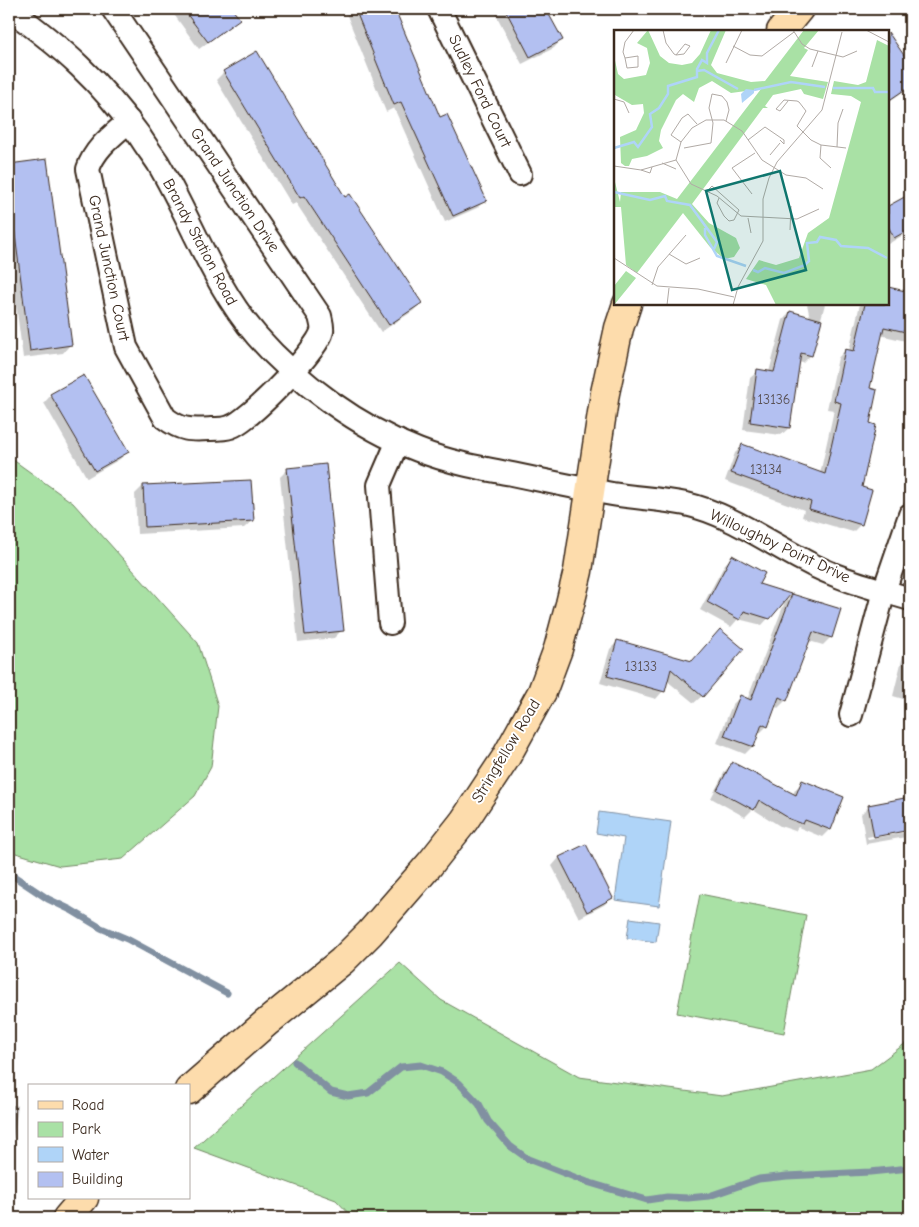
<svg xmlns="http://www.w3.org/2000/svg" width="919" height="1227" viewBox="0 0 919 1227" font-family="'Comic Neue',sans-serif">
<rect width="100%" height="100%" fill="#fff"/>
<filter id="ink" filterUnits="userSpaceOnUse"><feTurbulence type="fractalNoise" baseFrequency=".02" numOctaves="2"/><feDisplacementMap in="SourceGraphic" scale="10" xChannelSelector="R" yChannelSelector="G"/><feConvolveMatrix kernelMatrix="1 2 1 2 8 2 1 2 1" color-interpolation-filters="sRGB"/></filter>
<g filter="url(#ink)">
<g fill="#a9e1a5" stroke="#728662">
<path d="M9,457l64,46 125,140 20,63 -7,61 -16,29 -72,63 -63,7 -51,-15z"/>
<path d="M700,894l106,21 -22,118 -107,-20z"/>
<path d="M400,963l41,37 138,77 143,19 149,-27 39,-29v178h-557l-17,-18 -142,-52z"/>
</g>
<g fill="#afd4f8" stroke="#8190a1">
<path d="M599,812l72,10 -12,84 -44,-6 9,-62 -28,-5z"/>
<path d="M630,918l29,4 -3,20 -29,-4z"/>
</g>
<g fill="#0003" fill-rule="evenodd">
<path d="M170,9h61l7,10 -8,7 -31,23z"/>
<path d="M350,9h44l45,110 46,81 -8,8 -32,14 -51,-114 -8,4 -40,-99z"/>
<path d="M493,9h52l16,31 -7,8 -32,16z"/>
<path d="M892,41l18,25v21l-22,15v-58z"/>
<path d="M224,72l121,127 76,104 -8,8 -32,21 -85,-129 -4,2 -76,-125z"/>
<path d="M46,160l24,185 -7,8 -40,5 -14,-107v-86z"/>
<path d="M910,195v36l-22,13v-36z"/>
<path d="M888,288l22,6v48l-30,-7 -12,54v35l-8,64 1,36 -8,8 -51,-15 2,-7 -79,-29 10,-28 7,-7 78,28 14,-64 -7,-1 11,-51 7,-8 4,1 11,-47h28z"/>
<path d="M807,304h18l-14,51 -8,8 -5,-1 -9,66 -8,7 -38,-5 7,-52 8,-7 11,1 14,-52 7,-8 20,6z"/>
<path d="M51,395l76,56 -7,8 -33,19 -43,-75z"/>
<path d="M288,469l54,161 -8,8 -36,4 -18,-165z"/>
<path d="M143,486l109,35 -8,7 -107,6 -2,-40z"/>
<path d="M732,557l25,28 30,15 5,-5 39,42 -8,8 -14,-4 -23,59 -8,8 -3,-2 -8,20 -8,8 -1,-1 -5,13 -8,8 -28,-11 15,-38 8,-8 7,3 39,-101 -24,26 -24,-6 -7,8 -31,-17 25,-46z"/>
<path d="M910,641v60l-17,-5 12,-49z"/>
<path d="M617,642l75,20 10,34 -8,7 -28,-23 -3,11 -7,8 -56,-16 10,-34z"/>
<path d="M733,763l60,31 2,-4 7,-8 28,47 -8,8 -24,-10 -3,4 -15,-5 -27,-17 -8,8 -34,-19 14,-27z"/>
<path d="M908,799l2,12v21l-4,5 -40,7 -5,-30 8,-8zM907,830v2l-39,7 -1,-2z"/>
<path d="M585,845l27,52 -8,8 -25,13 -27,-52 7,-8z"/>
<path d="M9,1104l9,2 -7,48 -2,2z"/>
</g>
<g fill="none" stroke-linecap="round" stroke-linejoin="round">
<g stroke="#8190a1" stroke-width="7">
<path d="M9,873l39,26 23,11 30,18 26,11 100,54"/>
<path d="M295,1062l36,30 17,4 20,-3 33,-26 20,-2 21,7 17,11 20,21 9,17 22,25 18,13 59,23 60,18 20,-3 21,1 21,-2 50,-17 28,-3 83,-4 40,-4"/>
</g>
</g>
<g fill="#b3c0f1" stroke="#3b2a1e">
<path d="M183,9h49l8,10 -32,23z"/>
<path d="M355,9h40l45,108 7,-3 40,87 -34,15 -52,-114 -7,3z"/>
<path d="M505,9h41l17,31 -33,17z"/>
<path d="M888,32l22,32v22l-22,15z"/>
<path d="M257,51l88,146 5,-3 72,109 -33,22 -85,-129 -4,2 -77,-127z"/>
<path d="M47,159l25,186 -42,6 -21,-163v-24z"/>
<path d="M910,194v35l-16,9 -6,-12v-20z"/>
<path d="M888,287l22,5v41l-26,-6 -14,61 7,2 -7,33 6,2 -14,62 10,3 -10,35 -53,-16 2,-7 -80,-29 11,-29 83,30 16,-71 -7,-2 11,-52 9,2 11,-47h23z"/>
<path d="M790,311l32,9 -10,36 -11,-3 -11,75 -40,-6 7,-53 17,3z"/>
<path d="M84,375l45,77 -34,19 -45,-77z"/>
<path d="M326,464l18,167 -39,4 -18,-167z"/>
<path d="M251,480l3,41 -109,6 -2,-42z"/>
<path d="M732,555l33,18 -6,11 32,10 -21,25 -26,-8 -4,9 -33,-18z"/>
<path d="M792,594l49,15 -9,29 -19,-6 -26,69 -8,-4 -11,30 -6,-3 -8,23 -30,-11 16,-41 11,5z"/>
<path d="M720,629l24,20 -41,48 -32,-28 -6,23 -58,-16 10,-36 75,21z"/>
<path d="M732,762l64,33 6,-15 42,17 -13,33 -26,-10 -2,4 -16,-6v-1l-28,-17 -5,10 -37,-20z"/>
<path d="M910,797v33l-36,7 -6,-32z"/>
<path d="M586,844l27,54 -26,14 -28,-55z"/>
</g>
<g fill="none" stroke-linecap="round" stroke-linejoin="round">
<g stroke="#3b2a1e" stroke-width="26">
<g id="minor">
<path d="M9,9c54,39 91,72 130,126 6,10 13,19 19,28 34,58 55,122 99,173 41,47 103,92 161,114 30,12 62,18 94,24 33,7 67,14 100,20 25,4 50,5 74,10 43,10 79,36 117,56 34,19 71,28 107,39"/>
<path d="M113,9l207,307c1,5 3,11 2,15 -4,19 -73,90 -92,96 -5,2 -13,2 -19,2 -20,1 -29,2 -46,-11l-39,-71 -38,-178c7,-21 24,-33 41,-48"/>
<path d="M439,9l81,165"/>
<path d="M390,623l-11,-138 19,-44"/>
<path d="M851,715l33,-124 26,-76"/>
</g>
</g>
<g stroke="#3b2a1e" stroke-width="31">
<g id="major">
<path d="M781,31l18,-22"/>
<path d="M189,1090l77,-67 76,-62 28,-28 60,-69 34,-43 41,-62 37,-67 16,-43 12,-45 8,-33 27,-178 14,-65 8,-24"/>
<path d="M67,1218l17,-20"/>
</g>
</g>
<use href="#minor" stroke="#fff" stroke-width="22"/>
<use href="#major" stroke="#fddcac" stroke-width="28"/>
</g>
</g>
<g text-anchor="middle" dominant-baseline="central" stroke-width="4" stroke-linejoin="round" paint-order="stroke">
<g font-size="14" fill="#595053">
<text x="774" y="399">13136</text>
<text x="766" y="469">13134</text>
<text x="641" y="666">13133</text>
</g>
<g font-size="16" fill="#3b2a1e" stroke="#fff">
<text transform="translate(480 91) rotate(64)">Sudley Ford Court</text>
<text transform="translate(235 190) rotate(56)">Grand Junction Drive</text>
<text transform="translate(200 242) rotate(62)">Brandy Station Road</text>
<text transform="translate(109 268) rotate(78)">Grand Junction Court</text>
<text transform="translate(780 546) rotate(25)">Willoughby Point Drive</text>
<text transform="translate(506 751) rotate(-59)">Stringfellow Road</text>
</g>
</g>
<g transform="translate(614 30)">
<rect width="275" height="275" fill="#fff"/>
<path d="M34,0l12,26 9,7 13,2 10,-2 8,-9 11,-24h15l-15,35 6,8 34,9 14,-1 39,-51h15l-15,18 4,2 -18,26 38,6 -5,17 -19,-5 -3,-5 -28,6 -8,11 3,2h-5l-71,96 17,19 27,15 4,10 -6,9 -10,2 -14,-12 -27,-34 -46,60 -11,-8 -5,-58h-7v-29l6,24 1,-10h39l17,7 84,-110 -30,4 -19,-12 -13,7 -5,14 -11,-8 -7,6 -15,30 -2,11 4,7 -16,8 -15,3 -3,7h-4l-4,-3 -1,-26 16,-7 8,-17 -1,-9 -11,1 -17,-10 -1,-39 4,18 6,5 22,-4 4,-12 -3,-15 -10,-5zM263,10l12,6v259h-113l-10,-20 -20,-6 13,-19 17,5 23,-7 9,-25 21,-15 32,-116 -10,-6 -20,-2 3,-13 24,4 8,-3zM12,241l10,7 -22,27v-19z" fill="#a9e1a5"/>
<path d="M132,59l8,1v3l-12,10 -1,-9z" fill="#afd4f8"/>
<path fill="none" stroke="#afd4f8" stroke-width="2.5" d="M83,41l7,-1 34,19M219,58h40l2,4h14M140,60l37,-8 34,5M0,118l20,-6 4,5 14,-20 -2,-13 9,-6 9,-14v-8l29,-9v-8l5,-9 5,3v-10l12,-23M0,162l36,8 15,-4 2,5 23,4 27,37 -3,7M91,198v7l12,21 29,10M139,240l5,2 7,-4 19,5 21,-8 4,-4 -2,-18 10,-1 3,-5 16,3 5,6 27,2 19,10"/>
<path fill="none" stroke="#b1aaa5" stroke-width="1" d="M49,0l3,13 8,11 2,1 8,-1 6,-8 -5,-2 -9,11M179,0l9,14 8,5 33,8 14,-6M252,0l23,12M119,16l17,9 12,1 32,-24M11,28l13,-2v11l-11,1 -2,-10 -2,-6 2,-10 9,-12M112,33l16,-33M198,37l6,-16M0,69l10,3 5,11M174,71l-8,10 -4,-2 8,-9 13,1 2,1 7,9 -9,15 14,14 10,5 25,3M134,110l17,-13 19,13v4l-4,-4M67,112l-10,-7 11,-17 6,-4 9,10M207,115l-1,13 11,10M223,117l1,-24 5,-14M70,118l27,-5 2,-20 -4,-15 3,-14 10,2 5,6 2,8 -3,11M156,125l10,-12M48,133l14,6M0,136l27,4 35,-10M27,140l9,3 2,-6M93,161l5,-5 27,24 -5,10 -5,1 -5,-5 -7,-13 2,-5M138,164l-20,-26 23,-15M205,179l-22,10 -56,-3 -24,-20 -26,-12 -15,-24 5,-18 11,-14 14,-8h18l18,11 20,29 24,15 20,3 17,11M134,188l3,15M176,200l1,-24M55,224l17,10 14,-6M0,228l43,28 41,3 36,8M38,255l6,-18 28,-32M53,275l2,-17M119,275l5,-18 25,-46v-42l6,-21 8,-16 45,-52 20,-78"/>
<path fill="#0f766e" fill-opacity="0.15" stroke="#0f766e" stroke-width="2.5" d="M166,141l26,99 -74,20 -26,-99z"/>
<rect width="275" height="275" fill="none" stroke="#3b2a1e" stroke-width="2.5"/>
</g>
<rect width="919" height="1227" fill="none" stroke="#fff" stroke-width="30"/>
<rect x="15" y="15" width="889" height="1197" fill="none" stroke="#3b2a1e" stroke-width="2" filter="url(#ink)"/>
<rect x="28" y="1084" width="162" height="115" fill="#ffffff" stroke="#b1aaa5"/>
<rect x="38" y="1101" width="25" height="8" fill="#fddcac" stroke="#b1aaa5"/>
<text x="72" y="1110" font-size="15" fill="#3b2a1e">Road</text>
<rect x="38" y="1122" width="25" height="15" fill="#a9e1a5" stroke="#b1aaa5"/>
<text x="72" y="1134" font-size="15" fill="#3b2a1e">Park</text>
<rect x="38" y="1147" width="25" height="15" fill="#afd4f8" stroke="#b1aaa5"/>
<text x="72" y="1160" font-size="15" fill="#3b2a1e">Water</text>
<rect x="38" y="1172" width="25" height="15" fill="#b3c0f1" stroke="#b1aaa5"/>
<text x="72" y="1184" font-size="15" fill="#3b2a1e">Building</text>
</svg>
